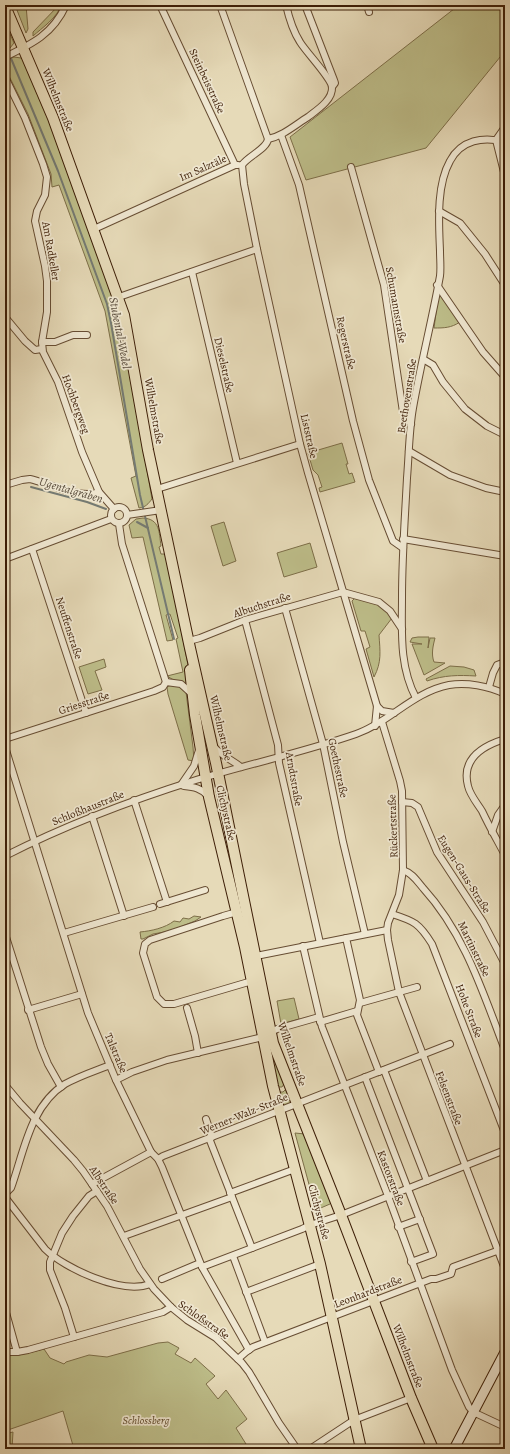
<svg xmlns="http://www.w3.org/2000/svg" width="510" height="1454" viewBox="0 0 510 1454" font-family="Alegreya,serif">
<rect width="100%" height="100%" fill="#e6dab8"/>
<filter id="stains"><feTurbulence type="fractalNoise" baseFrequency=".005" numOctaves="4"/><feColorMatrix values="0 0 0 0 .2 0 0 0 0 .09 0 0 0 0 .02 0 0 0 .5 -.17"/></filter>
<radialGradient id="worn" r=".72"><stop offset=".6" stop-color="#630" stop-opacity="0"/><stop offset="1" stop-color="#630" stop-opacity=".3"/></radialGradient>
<g fill="#bdbd89" stroke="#7d6e48">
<path d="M15,5h11l2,24 -2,4z"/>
<path d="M59,5h2c-3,12 -19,23 -28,31v-4z"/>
<path d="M459,5h46v46l-79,97 -120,32 -16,-43z"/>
<path d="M5,27l5,7 4,9 -4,5 -5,3z"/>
<path d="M14,57l7,1 5,4 23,57 64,177 12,47 27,156c-4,5 -6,8 -13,9l-8,-30 5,-2 -31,-165 -46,-126 -7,2 -1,-13 -23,-60 -23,-46v-5l4,-4z"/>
<path d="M439,290l21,32c-9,6 -16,6 -26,6z"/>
<path d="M342,443l6,21h-2l3,10 3,-1 3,9 -35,10 -1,-4 3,-1 -4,-12 -5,-5 -5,-17z"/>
<path d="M143,518c17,1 16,14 18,28l-2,1 2,7h4l3,10 20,101 1,12 -2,9 -15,-7 -5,-3 16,-4 -7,-33 2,-1 -8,-24 -4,1 7,25 -6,1 -24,-104 -11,1 -3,-13 7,-6z"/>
<path d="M224,522l12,39 -13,5 -12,-40z"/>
<path d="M310,543l7,24 -33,10 -7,-24z"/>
<path d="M355,598c15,4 29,5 37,20l-13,17c1,16 3,27 -5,42l-8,-28 4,-2 -5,-16h-4l-9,-30z"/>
<path d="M418,637h11l-1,11 2,-10h5c-2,8 -4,16 -1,24l11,1 -21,12 -12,-31h10l-12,-2 2,-4z"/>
<path d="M104,659l2,8 -11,4 7,19 -14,4 -9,-27z"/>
<path d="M450,666l14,1 10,3 2,6c-17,-1 -32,-1 -49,5l-1,-2z"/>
<path d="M171,685l7,1 8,6 7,55 1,14 -6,-1 -20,-66 -1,-7z"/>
<path d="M194,916l7,1 -6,4 -25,10 -17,3 -10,5h-2l-1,-7c11,-1 25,-4 34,-11l6,1 3,-4 6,1z"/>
<path d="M294,998l5,21 -18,5 -4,-23z"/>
<path d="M268,1040l16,44 -2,3h-4z"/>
<path d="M285,1090h1l6,12 -10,4 -3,-14h4z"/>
<path d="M295,1133l10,1 27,68 -2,2 -14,6z"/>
<path d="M168,1342l11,6 -4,6 16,9 4,-5 20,18 -9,8 12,15 8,-9 21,29 -11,9 10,16 -5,3 1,2h-168l-11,-38 -58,20v-75l14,-1 25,-6 6,9 14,6 2,-2 23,-7 18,2 51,-14z"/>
<path d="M13,1432l-1,17h-7v-15z"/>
</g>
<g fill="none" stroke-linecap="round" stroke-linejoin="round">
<g stroke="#757a72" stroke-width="2">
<path d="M5,44l53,127 49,133 4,19 29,172 34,144"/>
<path d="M31,487l56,15 19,7"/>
<path d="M137,522l11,6"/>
</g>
<g stroke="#674d33" stroke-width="8">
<g id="street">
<path d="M160,5l75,160"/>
<path d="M220,5l48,134"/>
<path d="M305,5l29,75 1,3 -3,4"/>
<path d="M367,5l2,7"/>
<path d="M5,57c27,-13 48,-23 61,-52"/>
<path d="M5,77l20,41 18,46 4,13 -2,18 -8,16 -2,10 10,45 2,15v31l-5,30 1,10 15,30 24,70 17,40 15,17"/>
<path d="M505,127l-9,13 9,36"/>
<path d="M281,135l18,50 54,236 16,59 24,61 10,7"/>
<path d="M268,139c15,-3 27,-14 40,-22 9,-7 25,-17 24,-30 -1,-9 -26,-35 -32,-45 -7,-11 -11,-24 -14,-37"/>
<path d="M242,165l2,19 13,65 43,195 8,29 69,233 -2,20"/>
<path d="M242,165c6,-9 25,-16 26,-26"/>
<path d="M351,167l33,118 19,127 8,12"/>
<path d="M439,211l21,12 25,31 20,31"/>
<path d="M94,229l141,-64h3"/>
<path d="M192,272l45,191"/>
<path d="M437,285l46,67 22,25"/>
<path d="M119,297l138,-48"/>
<path d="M5,317l20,24 10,9 7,-1"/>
<path d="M42,342h13l18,-7h14"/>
<path d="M423,359l10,6 10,17 22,27 22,17 18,9"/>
<path d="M409,451l41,24 36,13 19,4"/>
<path d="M5,485l17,-5 8,-1c18,4 53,21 69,13"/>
<path d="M157,489l143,-45"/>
<circle cx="119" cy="515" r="8"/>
<path d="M127,515l34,-5"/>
<path d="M119,524l3,20 44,138"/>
<path d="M403,539l102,17"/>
<path d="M32,549l54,164"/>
<path d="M5,559l106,-40"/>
<path d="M285,608l38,136 20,98 22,92"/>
<path d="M245,620l33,125 1,18 41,180"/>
<path d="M189,641l11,-3 45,-18 98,-28 36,10 11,9 12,18"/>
<path d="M166,682l15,2 11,10"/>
<path d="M489,687l4,-14 4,-8 8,-3"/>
<path d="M416,698c-17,-32 -14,-67 -14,-101 0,-40 3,-80 5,-119 2,-24 2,-47 6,-70 8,-45 19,-88 27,-132 1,-8 0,-17 0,-25 -1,-27 -4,-65 10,-90 11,-21 33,-25 55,-19"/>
<path d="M377,706l5,5 12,2"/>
<path d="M382,722l18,59 2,10 1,79 -4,25 -11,28 -1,7 1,10 11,52 106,277"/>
<path d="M5,739l149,-48 9,-4 3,-5"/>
<path d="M505,739c-23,7 -44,20 -37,47 2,9 9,17 14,25 7,15 15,29 23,44"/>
<path d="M5,747l83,266 28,67 35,72 7,7 4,8 40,100 47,83"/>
<path d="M214,747c8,9 18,13 27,20"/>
<path d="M181,785l13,-19 5,-16"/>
<path d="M184,786c10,1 17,2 24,10"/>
<path d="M134,800l33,102"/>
<path d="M402,802l10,1 6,4 19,45 46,70 22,42"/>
<path d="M92,816l32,100"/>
<path d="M492,832l6,-17 7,-10"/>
<path d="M5,856c63,-32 124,-55 191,-76 53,-16 108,-28 160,-46 34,-12 57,-42 93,-49 18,-3 39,1 56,9"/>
<path d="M403,870c9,3 14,11 20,18 42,46 60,105 82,162"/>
<path d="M160,904l45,-14"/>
<path d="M237,912l-14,4 -73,24 -5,4 -2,9 14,44 7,7h10l78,-23"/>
<path d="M392,914c22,7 27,9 40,30l73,189"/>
<path d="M64,933l89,-26"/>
<path d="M5,934l36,113 7,17 13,23"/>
<path d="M346,938l14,62 -3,15 22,57"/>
<path d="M303,946l19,81 66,169 64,174 17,37 4,5 32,15"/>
<path d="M256,956l131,-26"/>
<path d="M360,1003l57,-16"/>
<path d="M187,1008l8,28 3,17"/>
<path d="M28,1010l54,-16"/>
<path d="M320,1022l37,-11"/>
<path d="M384,1070l43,111"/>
<path d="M365,1077l68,177 -22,8"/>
<path d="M116,1080l16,-8 35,-12 96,-23 14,-8 42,-12"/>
<path d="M5,1085l15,18 54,57 9,11 24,35 33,63 14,20 17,18 16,13 29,18 26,25 7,9 30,51 18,26"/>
<path d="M206,1119l6,18"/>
<path d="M209,1138l43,110"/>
<path d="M158,1159l5,-3 287,-112"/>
<path d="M92,1184l59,-32"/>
<path d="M230,1193l65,-24"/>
<path d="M5,1194l6,-6c13,-36 19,-82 54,-104 14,-8 30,-13 45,-19"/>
<path d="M5,1197l40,52c19,19 77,46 105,35"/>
<path d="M505,1219v1"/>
<path d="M398,1227l22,-8"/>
<path d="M124,1236l108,-39"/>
<path d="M233,1256l32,86"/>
<path d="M202,1267l100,-38 8,-4 31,-10 164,-65"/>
<path d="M162,1279l38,-16"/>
<path d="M246,1292l74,-28"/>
<path d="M5,1309l12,43"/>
<path d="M74,1337l-9,-29 -15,-38v-8l12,-29 11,-17 16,-20 8,-5"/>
<path d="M5,1352h12l11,-2 135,-38 8,-5"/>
<path d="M238,1359l8,-7 7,-5 178,-68h5l15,-5 2,-7 52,-19"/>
<path d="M310,1449l44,-29 57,-22"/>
</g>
</g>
<g stroke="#3d1e07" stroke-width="11">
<path id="secondary" d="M454,1449l51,-97"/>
</g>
<g stroke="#3d1e07" stroke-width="12">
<g id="primary">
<path d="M5,6l48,112 71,197 24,135 42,198 26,115 57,280 68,172 70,183 22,51"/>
<path d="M190,670l5,45 14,82 36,150 28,139 47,178 41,185"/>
</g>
</g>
<use href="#street" stroke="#efe7d1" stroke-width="6"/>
<use href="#secondary" stroke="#efe7d1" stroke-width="9"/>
<use href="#primary" stroke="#e6dab8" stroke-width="10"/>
</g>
<g text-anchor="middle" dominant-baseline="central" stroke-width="3.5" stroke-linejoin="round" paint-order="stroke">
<g font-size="11" fill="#3d1e07" stroke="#efe7d1">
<text transform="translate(207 81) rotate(65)">Steinbeisstraße</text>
<text transform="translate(58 100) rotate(68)">Wilhelmstraße</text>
<text transform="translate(203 168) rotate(-24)">Im Salztäle</text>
<text transform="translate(51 251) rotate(80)">Am Radkeller</text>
<text transform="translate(396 305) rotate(80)">Schumannstraße</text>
<text transform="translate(346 343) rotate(77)">Regerstraße</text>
<text transform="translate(224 365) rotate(77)">Dieselstraße</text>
<text transform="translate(407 396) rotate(-81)">Beethovenstraße</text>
<text transform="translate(76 404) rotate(70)">Hochbergweg</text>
<text transform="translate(154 411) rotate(80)">Wilhelmstraße</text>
<text transform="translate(309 436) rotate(77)">Liststraße</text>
<text transform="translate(262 605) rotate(-18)">Albuchstraße</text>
<text transform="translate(69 628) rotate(72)">Neuffenstraße</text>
<text transform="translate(84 703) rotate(-18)">Griesstraße</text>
<text transform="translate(221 728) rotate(77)">Wilhelmstraße</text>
<text transform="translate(338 768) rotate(78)">Goethestraße</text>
<text transform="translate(294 779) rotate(80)">Arndtstraße</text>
<text transform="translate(88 808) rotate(-22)">Schloßhaustraße</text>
<text transform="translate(226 813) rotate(77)">Clichystraße</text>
<text transform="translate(393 826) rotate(-92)">Rückertstraße</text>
<text transform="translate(464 874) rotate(58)">Eugen-Gaus-Straße</text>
<text transform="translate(474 949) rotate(64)">Martinstraße</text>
<text transform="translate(469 1011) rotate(69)">Hohe Straße</text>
<text transform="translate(116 1053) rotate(67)">Talstraße</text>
<text transform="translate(292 1054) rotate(71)">Wilhelmstraße</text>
<text transform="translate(449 1098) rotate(69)">Felsenstraße</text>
<text transform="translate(244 1114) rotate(-22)">Werner-Walz-Straße</text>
<text transform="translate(391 1178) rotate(69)">Kastorstraße</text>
<text transform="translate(104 1185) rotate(56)">Albstraße</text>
<text transform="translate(319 1212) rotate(75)">Clichystraße</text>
<text transform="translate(368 1292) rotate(-21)">Leonhardstraße</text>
<text transform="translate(204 1320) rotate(35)">Schloßstraße</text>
<text transform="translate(408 1356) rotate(69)">Wilhelmstraße</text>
</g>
<g font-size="11" font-style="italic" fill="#5d4628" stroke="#efe7d1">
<text x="146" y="1420">Schlossberg</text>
</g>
<g font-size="12" font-style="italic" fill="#594c3c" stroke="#efe7d1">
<text transform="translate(120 333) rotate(79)">Stubental-Wedel</text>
<text transform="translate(71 490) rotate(16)">Ugentalgraben</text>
</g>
</g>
<rect width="510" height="1454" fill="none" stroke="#e6dab8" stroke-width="20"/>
<rect x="6" y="6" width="498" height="1442" fill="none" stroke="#3d1e07" stroke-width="2"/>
<rect x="10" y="10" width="490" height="1434" fill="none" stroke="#3d1e07"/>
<rect width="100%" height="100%" filter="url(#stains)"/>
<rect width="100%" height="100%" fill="url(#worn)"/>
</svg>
